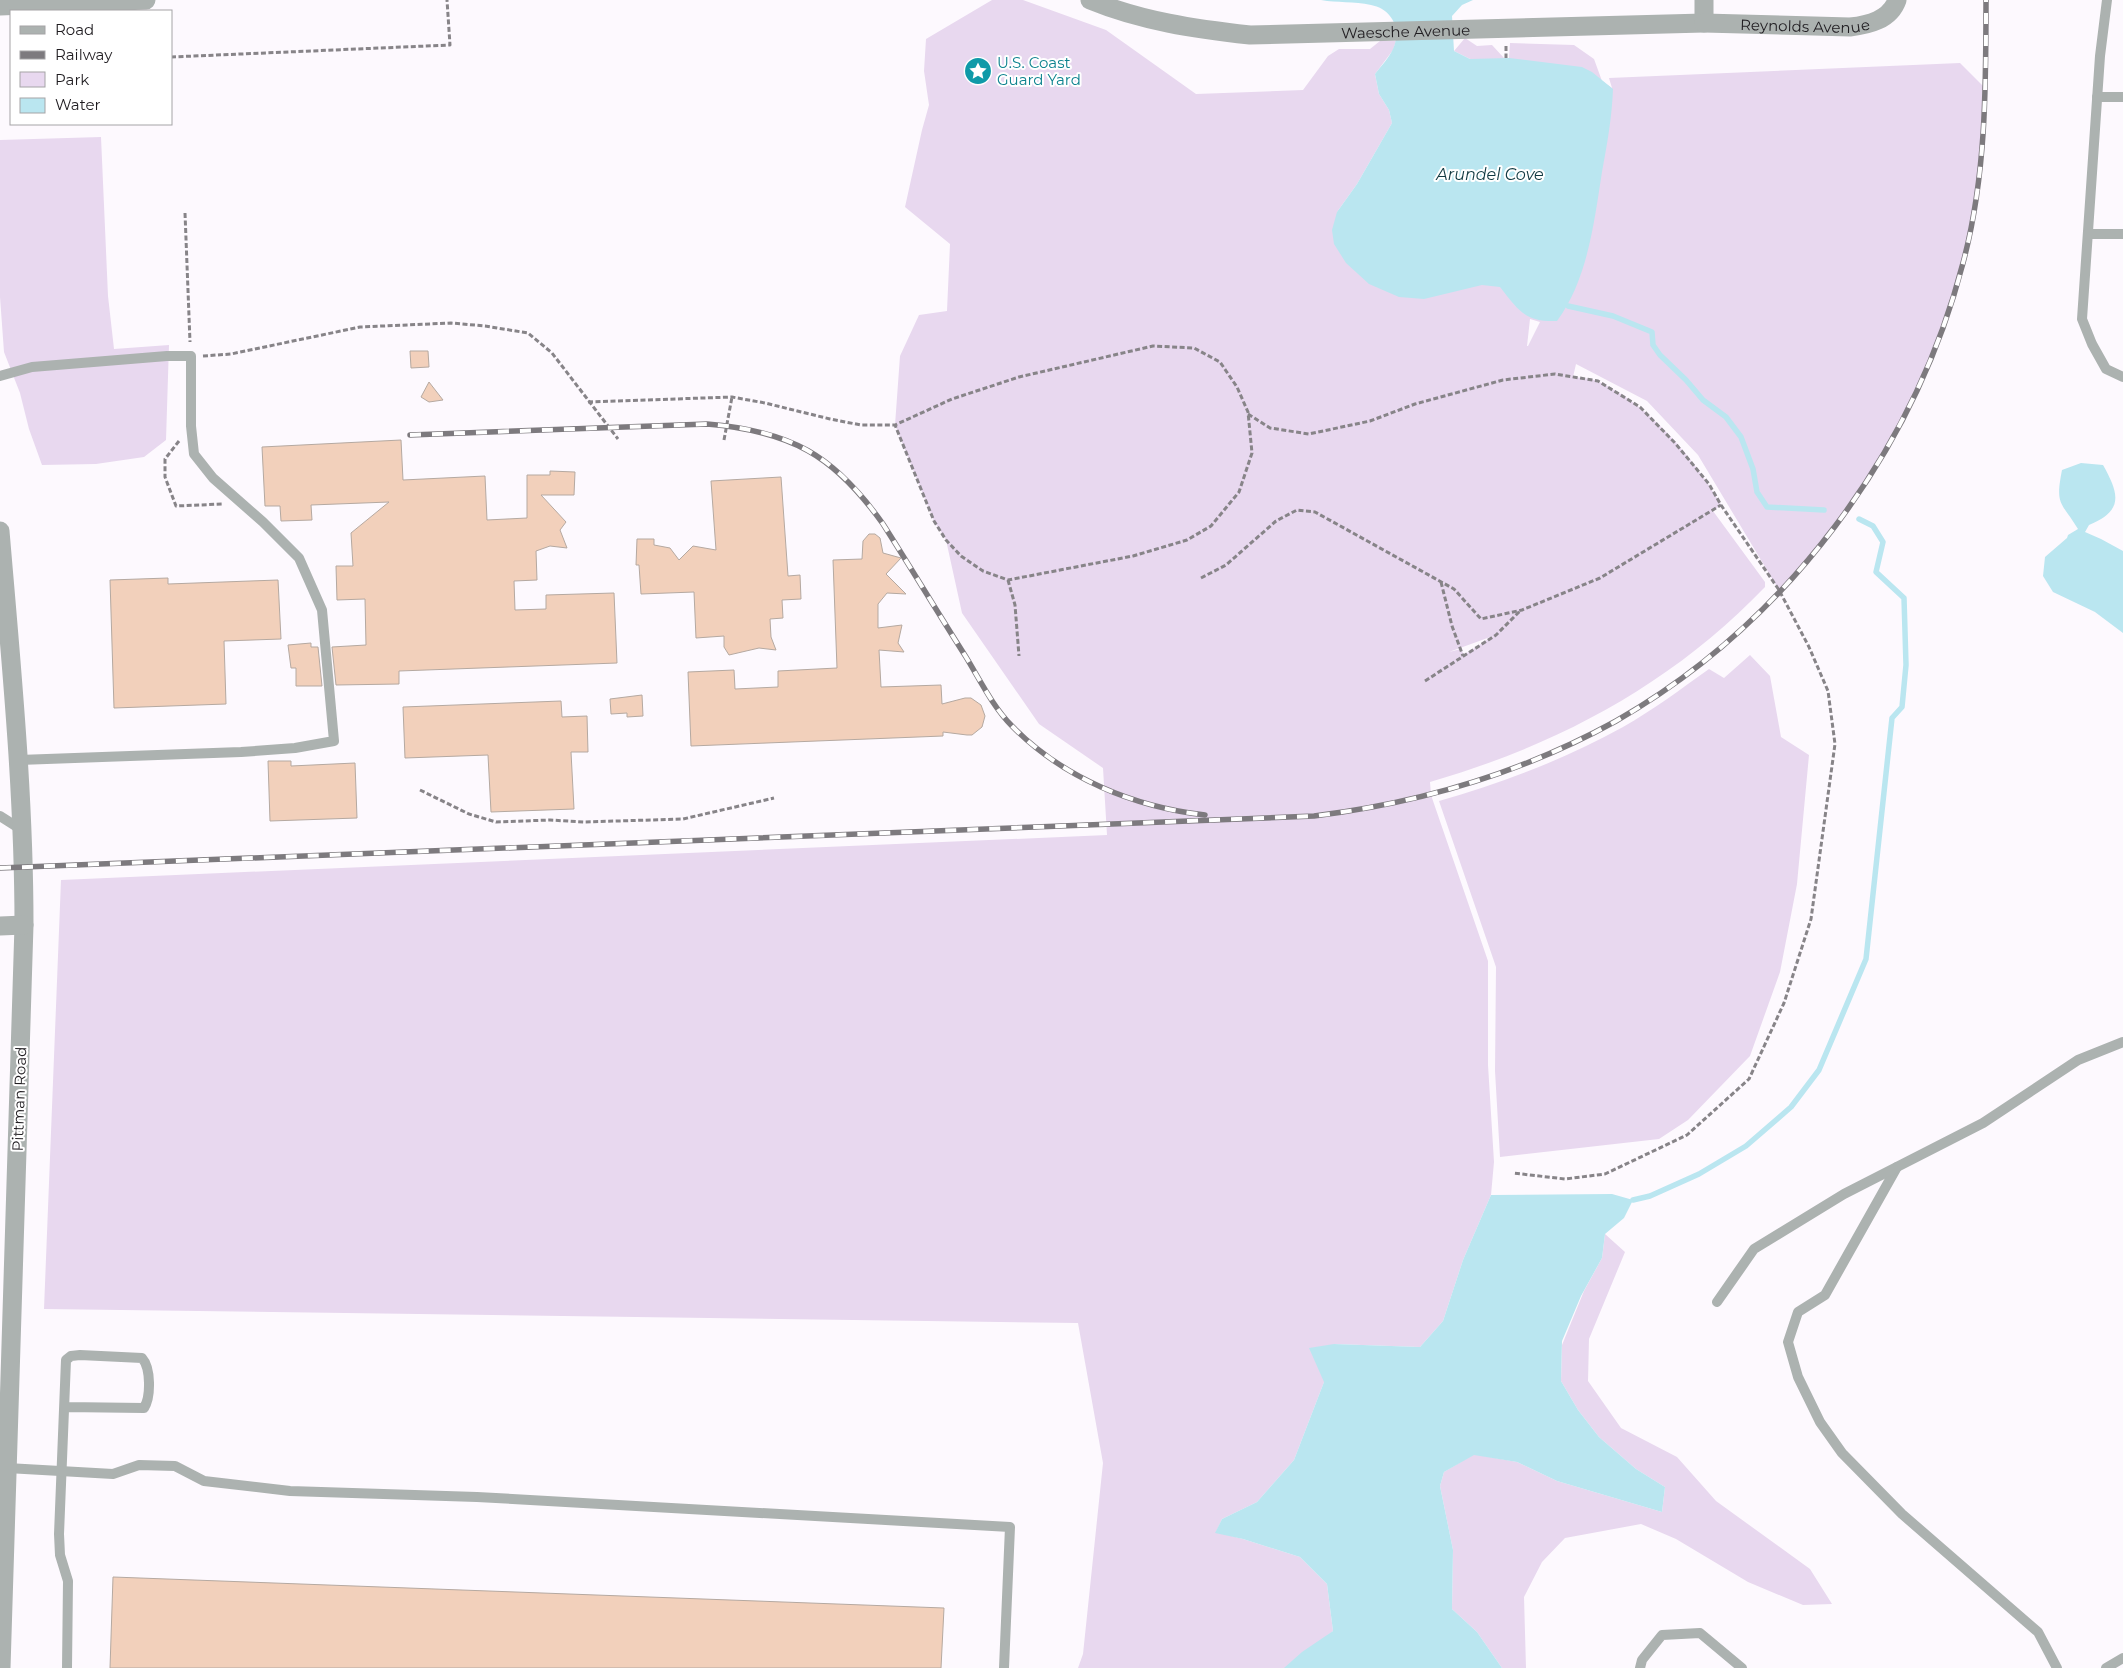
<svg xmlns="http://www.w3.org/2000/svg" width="2123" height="1668" viewBox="0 0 2123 1668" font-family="Montserrat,sans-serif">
<rect width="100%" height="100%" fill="#fdf9fe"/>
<g fill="#e8d8ef" fill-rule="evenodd">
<path d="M992,0h31l83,30 90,64 107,-4 25,-34 11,-7h31l10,-8h16l-3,9 -18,24 4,20 10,16 3,13 -35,61 -20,28 147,-153h-14l-16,-8 11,-13 12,8 15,-1 12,13h5l1,-15 64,2 20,14 8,22 10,7 -3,-10 351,-15 26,26c-2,35 -2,71 -8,106 -20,114 -68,239 -141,330 -19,23 -39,44 -58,65l-81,-135 -51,-54 -71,-37 -3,13c8,1 19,1 26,5 49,22 96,77 122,123l-8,6 52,71v5c-93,97 -207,158 -335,195l1,13 57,166v104l6,97 -3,33 -28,65 -20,61 -23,26 -86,-3 -10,38 -30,78 -37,42 -35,17 -6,13 27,7 57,18 27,27 6,47 -45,37h-210l5,-14 20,-191 -25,-140 -1034,-14 17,-429 1046,-45 -4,-67 -64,-44 -77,-111 -16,-73 -12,-19 -39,-96 5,-69 19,-41 28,-4 3,-67 -45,-37 17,-77 7,-25 -5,-34 2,-32zM1530,319l10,3 -12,24h-1zM1493,636l-29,19 -3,-6 -12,3z"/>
<path d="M101,137l7,159 6,53 55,-4 -3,95 -22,17 -48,7 -54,1 -13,-36 -9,-36 -16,-41 -4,-55v-157z"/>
<path d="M1750,655l20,21 11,61 28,18 -12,129 -17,88 -30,84 -62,64 -29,19 -159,18 -5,-86 1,-104 -57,-166c64,-18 126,-42 184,-74 30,-17 58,-38 86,-58l15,9z"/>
<path d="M1605,1234l20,18 -36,87 -1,42 33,47 56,29 39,44 94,68 22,35 -29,1 -55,-23 -72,-43 -35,-15 -76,14 -23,24 -18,35 2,71h-24l-25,-36 -25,-23 1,-59 -13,-64 4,-14 30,-18 43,8 40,19 105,31 3,-25 -29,-18 -37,-32 -21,-27 -17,-29 1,-36 22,-54 18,-33z"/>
</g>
<g fill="#bae6f0">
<path d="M1321,0h152l-11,5 -10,11 2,35 16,8 39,-1 73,9 10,5 21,17c-1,28 -6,56 -11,83 -8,50 -14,107 -45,149 -32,1 -38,-10 -57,-34l-18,-2 -58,14 -25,-2 -30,-13 -23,-21 -12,-19 -2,-14 5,-18 20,-28 35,-61 -3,-13 -10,-16 -4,-20c6,-8 14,-16 18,-25 9,-20 -1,-40 -22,-44 -17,-4 -34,-2 -50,-5z"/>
<path d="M2081,463l22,2c17,30 20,46 -14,60l-4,7 16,7 22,12v82l-28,-21 -42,-20 -10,-16 2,-19 22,-19 1,-3 10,-6c-17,-28 -23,-23 -16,-59z"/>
<path d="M1612,1194l21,6 -9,18 -19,16 -3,24 -21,38 -19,45 -1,40 17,29 21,27 37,32 29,18 -3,25 -105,-31 -40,-19 -43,-7 -30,17 -4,14 13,64 -1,59 25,23 25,36h-218l18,-16 31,-21 -6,-47 -27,-27 -57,-18 -28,-6 7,-14 35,-17 37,-42 30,-78 -15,-34 25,-4 86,3 23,-26 20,-61 28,-65z"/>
</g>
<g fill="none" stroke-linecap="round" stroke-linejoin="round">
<g stroke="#bae6f0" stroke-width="5.5">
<path d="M1568,306l45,10 39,16 1,13 7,10 26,25 17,20 23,17 15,20 12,32 4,23 10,15 57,3"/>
<path d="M1633,1200l17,-4 49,-22 47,-28 45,-39 28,-37 47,-111 26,-241 10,-11 4,-42 -2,-67 -28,-26 7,-30 -10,-16 -14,-7"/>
</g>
</g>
<g fill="#f2d0bb" stroke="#b5a9a1">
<path d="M410,351h18l1,16 -18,1z"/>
<path d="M429,382l14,18 -14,2 -8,-5z"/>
<path d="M401,440l2,40 82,-4 2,44 40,-2v-43h23v-4l25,1 -1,23h-33l25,27 -6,8 7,18 -17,-2 -14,5 1,29 -23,1 1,29 31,-1v-14l68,-2 3,70 -218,8v13l-63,1 -4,-38 34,-2 -1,-46 -28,1 -1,-34h17l-2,-33 38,-31 -78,3 1,15 -31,1 -1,-15h-15l-3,-59z"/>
<path d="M781,477l7,99 12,-1 1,24 -19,1 1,18 -13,1 1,18 5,13 -17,-2 -30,7 -5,-8v-11l-28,2 -2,-46 -53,2 -2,-29h-3l1,-26h17v6l16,3 9,12 14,-14 23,4 -5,-69z"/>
<path d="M869,534h6l5,4 3,15 18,5 -15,16 20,20 -19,-1 -9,11v24l24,-3 -4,18 6,9 -25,-2 2,37 60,-2 1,19 23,-6h6l10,7 4,11 -3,11 -10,8h-5l-24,-3v4l-252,10 -3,-74 46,-2 1,19 43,-2v-16l59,-3 -4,-108 29,-1 1,-18z"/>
<path d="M168,578v6l110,-4 3,59 -57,2 2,63 -112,4 -4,-128z"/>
<path d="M311,643v4h7l4,39h-26v-18h-5l-3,-23z"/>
<path d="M642,695l1,21 -16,1v-4l-16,1 -1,-15z"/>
<path d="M561,701l1,16 25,-1 1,36h-17l3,57 -83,3 -3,-57 -83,3 -2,-51z"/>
<path d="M268,761h23v5l64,-3 2,55 -87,3z"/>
<path d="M113,1577l831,31 -3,60h-831z"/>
</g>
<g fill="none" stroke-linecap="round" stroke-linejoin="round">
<g stroke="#878488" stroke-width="3" stroke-dasharray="5 2.5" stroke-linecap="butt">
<path d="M1506,46v12"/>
<path d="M171,57l279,-12 -3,-45"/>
<path d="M185,213l5,129"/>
<path d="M203,356l28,-2 129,-27 91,-4 34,3 43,7 24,20 66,86"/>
<path d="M588,402l144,-5 33,6 65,16 31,6h34l57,-26 67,-22 134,-31 41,2 26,14 17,25 11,25 4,41 -13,39 -28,34 -24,14 -54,16 -125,24 -25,-9 -22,-15 -15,-16 -12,-19 -39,-96"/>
<path d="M1248,414l22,14 39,6 61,-13 45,-17 88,-24 52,-6 43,7 42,26 35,36 34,41 12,21 58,85 30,57 19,44 7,53 -24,175 -27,84 -35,76 -62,56 -82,39 -40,5 -52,-6"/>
<path d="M724,440l8,-43"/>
<path d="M179,441l-14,18v18l11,29 46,-2"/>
<path d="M1201,578l25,-13 50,-44 21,-11 18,2 139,77 27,30 41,-9 78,-32 121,-73"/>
<path d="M1008,580l7,25 4,51"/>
<path d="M1441,582l11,44 11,30"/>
<path d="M1425,681l71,-46 25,-25"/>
<path d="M420,790l49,24 27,8 54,-2 34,2 99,-3 91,-21"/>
</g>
<g stroke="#acb2b0" stroke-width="10">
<path d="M2107,0l-7,56 -18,263 10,25 14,25 17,8"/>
<path d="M2097,97h26"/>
<path d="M2088,234h35"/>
<path d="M0,376l32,-9 135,-11h24v70l3,28 19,24 50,44 36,36 23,52 12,131 -39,7 -54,4 -222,8"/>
<path d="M0,816l22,14"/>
<path d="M1897,1167l-72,128 -27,17 -10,30 10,35 22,45 22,31 60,61 136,118 19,36"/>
<path d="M1717,1302l37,-53 90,-55 139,-71 95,-63 45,-18"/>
<path d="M65,1407l79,1c7,-11 7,-40 -2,-50l-62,-3 -9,1 -5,4 -7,174 1,21 8,26 -1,87"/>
<path d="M7,1468l106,6 26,-9 36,1 29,15 86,10 187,6 533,30 -6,141"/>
<path d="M1640,1668l2,-8 20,-25 38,-2 42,35"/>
<path d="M2106,1668l17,-10"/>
</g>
<g stroke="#acb2b0" stroke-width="19">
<path id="s1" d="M1090,0c51,21 105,29 160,35l454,-12v-23"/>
<path d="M0,6l146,-6"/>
<path id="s2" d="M1704,23l146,4c18,-2 40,-7 47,-27"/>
<path d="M0,531c11,131 24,262 24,394l-23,743"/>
<path d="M0,926l24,-1"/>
</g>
<g stroke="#7d7a7e" stroke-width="5.5">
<g id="rail">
<path d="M410,435l297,-11c84,7 127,31 176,100 28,44 55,89 83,133 14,23 27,50 46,69 51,52 122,81 193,89"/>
<path d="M0,868l1314,-52c106,-13 208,-43 302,-95 170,-97 298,-269 347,-458 23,-86 23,-174 23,-263"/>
</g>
</g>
<use href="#rail" stroke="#fff" stroke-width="4" stroke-dasharray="11" stroke-linecap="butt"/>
</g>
<defs>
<g id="sight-disc" transform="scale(1.4375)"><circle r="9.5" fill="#0f9aa8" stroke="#fff"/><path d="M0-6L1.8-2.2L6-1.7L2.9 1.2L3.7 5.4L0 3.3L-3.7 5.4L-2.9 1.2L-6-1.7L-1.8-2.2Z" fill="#fff"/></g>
</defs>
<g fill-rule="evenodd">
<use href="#sight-disc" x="978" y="71"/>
</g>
<g text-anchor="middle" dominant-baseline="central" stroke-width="4" stroke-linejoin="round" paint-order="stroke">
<g font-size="15" fill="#1f1c20" stroke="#fff">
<text stroke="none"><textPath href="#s2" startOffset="101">Reynolds Avenue</textPath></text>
<text stroke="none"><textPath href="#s1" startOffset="320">Waesche Avenue</textPath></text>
<text transform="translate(19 1099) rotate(-88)">Pittman Road</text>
</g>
<g font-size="15" fill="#0d838f" stroke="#fff" text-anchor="start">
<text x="997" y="62">U.S. Coast<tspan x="997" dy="17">Guard Yard</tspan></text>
</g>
<g font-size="16" font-style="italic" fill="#0f3840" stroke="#fff">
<text x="1490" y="174">Arundel Cove</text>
</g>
</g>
<rect x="10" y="10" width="162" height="115" fill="#ffffff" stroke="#a5a4a6"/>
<rect x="20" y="26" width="25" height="8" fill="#acb2b0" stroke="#a5a4a6"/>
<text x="55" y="35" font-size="15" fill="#1f1c20">Road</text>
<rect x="20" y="51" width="25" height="8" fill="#7d7a7e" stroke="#a5a4a6"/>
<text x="55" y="60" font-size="15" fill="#1f1c20">Railway</text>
<rect x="20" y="72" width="25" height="15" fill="#e8d8ef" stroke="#a5a4a6"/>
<text x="55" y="85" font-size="15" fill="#1f1c20">Park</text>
<rect x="20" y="98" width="25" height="15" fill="#bae6f0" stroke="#a5a4a6"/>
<text x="55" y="110" font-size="15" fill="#1f1c20">Water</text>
</svg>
